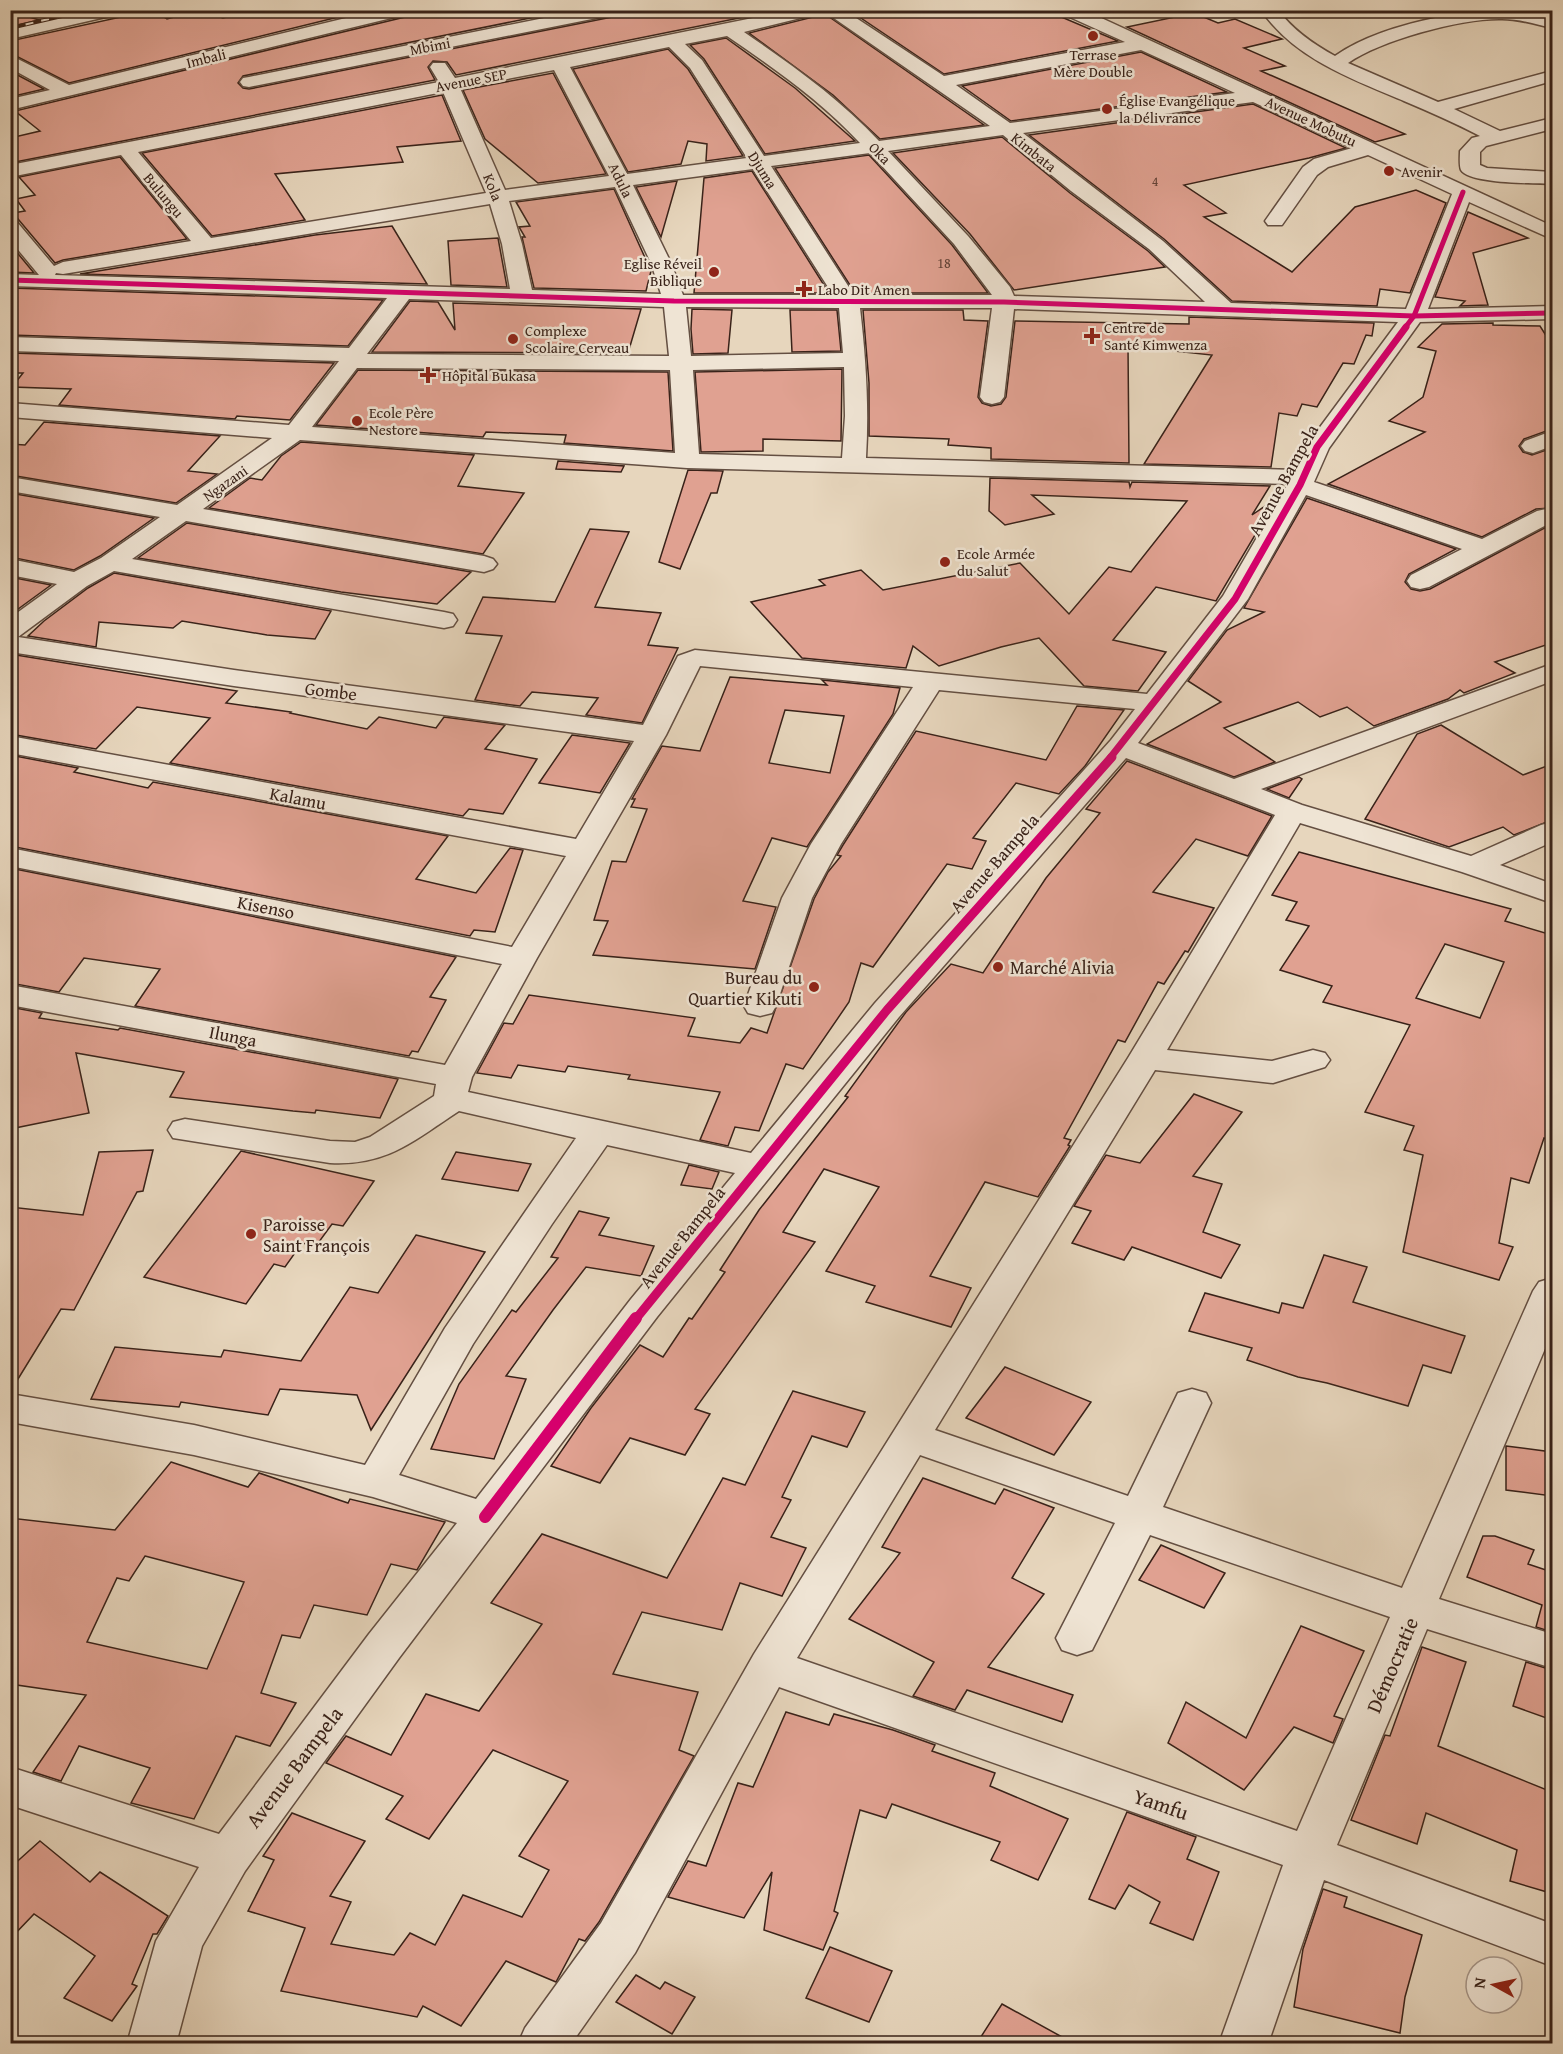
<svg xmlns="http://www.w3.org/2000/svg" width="1563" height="2054" viewBox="0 0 1563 2054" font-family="'Gentium Book Plus',serif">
<rect width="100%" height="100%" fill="#e7d6bd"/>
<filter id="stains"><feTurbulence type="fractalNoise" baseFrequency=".00333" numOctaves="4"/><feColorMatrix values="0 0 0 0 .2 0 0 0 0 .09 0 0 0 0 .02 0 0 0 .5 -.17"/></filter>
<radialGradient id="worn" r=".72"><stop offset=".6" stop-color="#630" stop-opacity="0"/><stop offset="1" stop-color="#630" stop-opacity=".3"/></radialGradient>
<g fill="#e0a191" stroke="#392219" stroke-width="1.5" fill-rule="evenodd">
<path d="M153,10l14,9 33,-9 23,8 32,-8h112l-298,73 -59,-30v-12z"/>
<path d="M412,10h158l-327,66 -5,7 5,5 6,1 363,-72 10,-7h157l-323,65 -9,-13 -14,-1 -5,6 7,13 -425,83v-25l30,-7 -25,-20 394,-95z"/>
<path d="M849,10h149l9,5 22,-5h16l73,31 -174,33z"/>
<path d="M10,11l29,9 -29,7z"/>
<path d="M1194,13l24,10 17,-4 47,20 -38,9 41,18 -24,5 144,63 -30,8 -248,-115z"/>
<path d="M825,14l159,111 -104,14 -47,-44 -84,-62z"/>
<path d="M726,38l69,50 60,53 -90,13 -61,-95 -14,-14z"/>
<path d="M668,49l20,20 55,87 -37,5 1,-17 -19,-3 -7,23 -53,8 -55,-103z"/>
<path d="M1141,52l86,40 -216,29 -49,-35z"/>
<path d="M10,71l34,18 -34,8z"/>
<path d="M553,73l53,101 -68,9 -53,-44 -22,-49z"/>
<path d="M442,95l19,46 -64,6 6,15 -128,12 30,46 -93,16 -70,-83z"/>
<path d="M1253,104l93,44 -37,10 -125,27 42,28 -22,4 88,55 63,-65 61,-17 30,13 -36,90 -30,-4 -3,17 -145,-5 -68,-62 -135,-104z"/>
<path d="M1002,137l68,56 78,58 17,16 -151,23 -44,-56 -77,-81z"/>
<path d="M869,155l83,90 36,48h-133l-80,-125z"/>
<path d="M120,157l67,82 -124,21 -8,3 -42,-50 12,-2 -9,-12 19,-4 -16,-18z"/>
<path d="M752,171l77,122h-135l10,-115z"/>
<path d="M677,181l-16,56 -25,-50z"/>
<path d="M614,189l37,82 -5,20 -112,-3 -12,-51h3l-6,-10 11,-1 -14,-24z"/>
<path d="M1468,212l60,26 -55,15 15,52 -28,1 5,-5 -30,-4z"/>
<path d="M392,226l35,58 -347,-10 235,-39z"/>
<path d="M498,238l9,49 -56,-2 -3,-44z"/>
<path d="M10,244l24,29 -24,-1z"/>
<path d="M10,288l373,12 -35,46 -338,-11z"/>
<path d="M410,301l28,1 17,28 -2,-27 188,6 -13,44 -256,-1z"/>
<path d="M692,309l40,1 -4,43 -35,1 -2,-25z"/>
<path d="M790,310h47l4,41 -49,1z"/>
<path d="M863,310h100l1,10 24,1 -10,76 4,6 9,3 10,-2 5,-7 9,-76 174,3v-7l185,6 -2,13 -6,-1 -12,29 -11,-1 -26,44 -15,-3 -5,12 -18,-3 -8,54 -127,-3 68,-109 -84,-9 1,117 -138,-4v-11l-43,-3 1,-6 -80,-3v-53z"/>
<path d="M1493,323v2l47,1 12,19v84l-28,10 -5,7 4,6 9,3 20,-7v60l-16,1 -54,28 -154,-53 97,-52 -36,-11 34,-24 13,-46 -18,-4 24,-23z"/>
<path d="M10,353l324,10 -44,57 -53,-4 -2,3 -176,-14 12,-16 -59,-2 11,-14h-13z"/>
<path d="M842,369l-1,72 -78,-2v12l-62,1 -6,-80z"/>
<path d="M358,370l310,2 5,79 -109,-8 2,-8 -80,-3 -3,5 -167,-12z"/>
<path d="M44,422l176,14 -32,35 29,3 -41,29 -166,-28v-31l15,1z"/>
<path d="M301,442l173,13 -16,31 66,7 -41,61 -274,-46 41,-30 12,2 19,-24z"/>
<path d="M558,461l66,5 -3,6 -65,-3z"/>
<path d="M688,470l35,1 -6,22h-6l-31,76 -21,-7z"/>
<path d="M990,478l139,4 1,5 2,-5 138,4 -18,29 19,-13v6l-55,93 -60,-14 -43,53 53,12 -28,39 -54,-5 -45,-48 -38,9 -62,19 -26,-20 -7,22 -104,-10 -51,-56 74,-17 -6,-5 42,-10 22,20 137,-27 49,51 40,-47 22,5 56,-71 -155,-6 22,19 -49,11 -16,-14z"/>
<path d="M10,493l144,25 -54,38 -26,14 -64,-13z"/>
<path d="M1307,498l149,51 -47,25 -4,8 6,7 9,2 10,-2 122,-65v119l-57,19 20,11 -51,20 -4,-3 -12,9 -74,27 -27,-19 -27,10 -22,-15 -74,26 51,34 -41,15 -87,-33 74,-42 -33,-21 39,-51 37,-18 -20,-4z"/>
<path d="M187,523l284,49 -34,32 -96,-12 -203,-34z"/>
<path d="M590,529l39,3 -34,75 66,6 -13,32 30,3 -36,75 -56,-8 12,-17 -66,-6 -12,14 -45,-6 27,-64 -36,-3 17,-36 72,5z"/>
<path d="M114,573l217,38 -16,28 -48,-4 -85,-14 -9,7 -74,-6 -3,25 -68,-11 16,-15 44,-33z"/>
<path d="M10,577l41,8 -37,27 -4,-1z"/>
<path d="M10,654l227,37 -11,12 65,9 -1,1 77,16 12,-12 57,11 8,-11 61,8 -20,24 52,10 -34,55 -34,-5 -6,7 -293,-53 40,-45 -73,-11 -41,42 -86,-15z"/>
<path d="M730,677l97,8 -5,-5 78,8 -7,26 -86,133 -35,-9 -29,63 33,6 -21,62 -162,-14 15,-34 -14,-1 18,-59 14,1 21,-53 -16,-2 4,-8h-3l30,-53 38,5zM785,710l59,6 -14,57 -61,-10z"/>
<path d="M1077,706l47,4 -39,56 -26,28 -43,-11 -43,55 13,3 -14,28 -25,-5 -74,103 -12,-4 -12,39 -46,67 -17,-5 -27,67 -24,-4 -7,19 -28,-6 20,-48 -92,-13 2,-4 -62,-9 -3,6 -47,-7 -7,13 -34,-5 27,-50 9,1 16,-29 166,23 -7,18 52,7 11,-15 16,5 47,-134 14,-27 13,-16 -4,-1 6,-10 73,-114 130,29z"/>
<path d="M1441,725l82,50 29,-11v56l-38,15 -11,-8 -54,20 -84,-28 52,-85z"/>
<path d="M572,735l58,8 -30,50 -61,-10z"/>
<path d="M10,755l68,13 -4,4 74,16 5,-6 295,54 -32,43 60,14 34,-45 13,2 -28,82 -21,-2 -4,6 -460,-90z"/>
<path d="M1127,761l145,55 -24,40 -52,-17 -43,53 61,16 -26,44 -3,-1 -21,33 -6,-2 -33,60 -7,-2 -54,98 7,2 -3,5 2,1 -32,51 -53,-15 -55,94 41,12 -20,39 -85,-25 9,-16 -49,-15 53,-84 -55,-18 -41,63 32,10 -120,167 15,5 -25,41 -55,-17 -30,45 -49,-17 40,-58 49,-63 23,12 26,-39 3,1 33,-47 -5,-2 39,-60 89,-113 -3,-1 61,-84 45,-48 32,9 63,-95 54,-65 -14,-4z"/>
<path d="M1299,777l3,2 -13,19 -22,-9z"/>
<path d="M1299,852l212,57 -6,12 47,14v206l-8,-3 -15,45 -18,-5 -12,65 14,4 -14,33 -96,-28 20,-97 -19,-5 10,-24 -49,-14 45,-87 -87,-23 9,-16 -52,-16 29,-44 -23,-6 11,-18 -25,-7zM1445,944l59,18 -24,56 -64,-20z"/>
<path d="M10,868l446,89 -26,40 16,3 -28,52 -6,-1 -3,5 -274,-50 25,-37 -76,-11 -25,34 -49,-9z"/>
<path d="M10,1007l32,6 -3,5 79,12 2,-2 278,51 -18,39 -64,-8 -1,3 -22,-2 -123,-14 14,-25 -108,-19 13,60 -79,16z"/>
<path d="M1194,1094l48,18 -49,64 29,8 -19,48 37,13 -19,33 -89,-31 -8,13 -52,-17 19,-32 -17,-5 32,-51 34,8z"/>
<path d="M153,1150l-10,41 -6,1 -63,118 -13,-1 -51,83v-185l73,8 16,-63z"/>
<path d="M241,1151l133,30 -31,45 -11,-2 -16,22 -14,-3 -17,24 -11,-3 -28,40 -102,-27z"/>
<path d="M456,1152l75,12 -13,27 -76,-12z"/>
<path d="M689,1165l30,7 -7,17 -31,-4z"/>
<path d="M579,1211l30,7 -10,17 55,11 -13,30 -55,-9 -33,43 -47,66 20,3 -32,80 -63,-10 28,-65 53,-74 4,2 42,-54 -7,-1z"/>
<path d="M416,1235l69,17 -114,178 -14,-35 -77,-6 -12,26 -87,-13 -2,5 -88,-8 24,-52 106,10 3,-7 77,11 49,-74 28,6z"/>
<path d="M1324,1255l43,12 -14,35 112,34 -14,37 -28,-8 -15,41 -81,-23 -29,-6 -51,-17 5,-12 -63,-17 16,-38 74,20 3,-10 21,5z"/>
<path d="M1005,1367l86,35 -37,53 -88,-37z"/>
<path d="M793,1391l72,21 -18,35 -35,-11 -30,61 9,3 -20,37 35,11 -24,48 -42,-13 -18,47 -80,-18 -29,62 85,18 -19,58 15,6 -95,166 -14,19 -6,-2 -23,43 -50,-21 -45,65 -38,-20 -6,11 -136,-26 24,-63 -57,-17 26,-51 -11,-4 29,-43 73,28 -35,55 21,6 -20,42 63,11 16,-22 25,12 28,-50 59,22 27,-47 -30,-14 49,-75 -75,-31 -64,89 -43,-20 17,-23 -77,-33 20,-27 45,19 35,-61 53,17 63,-87 -51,-21 51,-69 125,44 56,-100 22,7z"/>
<path d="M1506,1446l46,6v44l-46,-6z"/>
<path d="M171,1462l77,25 11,-14 89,30 2,-4 95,23 -28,48 -26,-6 -24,51 -53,-10 -14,33 -18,-3 -21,58 35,10 -26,43 -34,-10 -42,83 -63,-16 19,-35 -71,-22 -18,35 -28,-9 53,-77 -76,-11v-166l105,12zM145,1556l99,26 -37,87 -120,-27 30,-64 12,3z"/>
<path d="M923,1478l72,26 9,-15 50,19 -42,70 32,16 -56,73 85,28 -11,27 -95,-32 -12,20 -42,-14 21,-34 -85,-43 51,-66 -18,-6z"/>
<path d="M1483,1536h12l39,14 -6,14 24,8v60l-16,-5 6,-22 -75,-28z"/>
<path d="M1161,1545l64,28 -21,35 -65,-28z"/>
<path d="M1301,1626l63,25 -30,65 9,3 -10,24 -39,-16 -50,63 -76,-47 18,-41 60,36z"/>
<path d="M1422,1647l44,15 -28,84 114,46v70l-5,30 -37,-11 7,-31 -91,-37 -9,31 -66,-24 34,-85 5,1z"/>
<path d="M1526,1662l26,8v50l-39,-14z"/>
<path d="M786,1712l43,13 5,-11 59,16 42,15 -3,6 63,22 -5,13 78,33 -30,61 -47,-20 9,-18 -108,-38 -6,14 -26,-8 -26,101 4,2 -15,37 -59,-20 8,-58 -28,46 -76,-21 20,-36 18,5 32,-83 15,4z"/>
<path d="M1127,1812l69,25 -9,22 32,13 -26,68 -43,-17 10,-21 -31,-17 -14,24 -26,-10z"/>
<path d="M40,1841l50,41 10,-10 68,44 -11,18h-4l-21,50 5,2 -25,35 -48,-23 31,-42 -61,-42 -24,25 1,-72z"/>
<path d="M1323,1889l24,8 -3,10 78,28 -17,62 -5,36 -106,-26 9,-58z"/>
<path d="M830,1947l62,24 -23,51 -63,-24z"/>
<path d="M636,1975l24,14 5,-7 30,15 -23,37 -56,-32z"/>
<path d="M1002,2004l71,39h-96z"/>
</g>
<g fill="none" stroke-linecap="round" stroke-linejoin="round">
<g stroke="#644f42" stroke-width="3">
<g id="minor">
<path d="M89,10h32l-2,4 -109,25v-10z"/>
<path d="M379,10h31l-2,4 -398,96v-11l40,-9 -40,-22v-13l59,30z"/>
<path d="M584,10h36l-8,5 -363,72 -6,-1 -3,-4 3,-4 6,-1z"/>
<path d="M793,10h51l100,66 181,-34 -62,-28 -2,-4h23l468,216v13l-83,-37 -41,107 124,-3v13l-132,3 -91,126 -15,34 168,57 55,-28 9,-2 6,1v12l-123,65 -9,2 -9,-2 -4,-6 4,-6 51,-26 -156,-54 -58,104 -110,144 96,36 318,-115v17l-291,108 41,16 169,51 70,-31 11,-3v20l-52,23 52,19v19l-90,-31 -162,-49 -133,227 105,11 41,-11 12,3 5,7 -5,7 -52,16 -118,-13 -220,360 193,66 50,-103 14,-4 14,4 5,10 -48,104 239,81 131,-297 6,-9 13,-4v54l-113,267 113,35v34l-125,-39 -90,216 215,79v42l-228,-86 -56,164h-49l64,-179 -504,-178 -144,266 -64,91h-53l7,-16 76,-105 153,-269 374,-596 147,-243 -149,-57 -227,259 -242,300 -258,341 -154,213 -43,75 -26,98h-49l29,-103 43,-74 -189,-62v-38l209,67 150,-200 88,-111 -84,-26 -179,-42 -184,-33v-28l184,31 171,40 80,-137 131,-190 -117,-27c-46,30 -72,55 -129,52l-157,-25 -5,-8 5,-8 12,-3 145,22 25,1 15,-5 64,-41 2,-12 -426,-79v-20l435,80 57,-101 -492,-98v-18l502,99 54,-91 -556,-103v-17l566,103 58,-98 -400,-55 -224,-34v-34l47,-34 -47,-9v-16l64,13 27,-14 59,-41 -150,-26v-14l167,28 95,-67 -262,-21v-14l279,22 50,-64 -329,-10v-14l339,11 38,-50 -377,-12v-12l29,1 -29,-35v-20l7,2 37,44 9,-4 128,-21 -70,-86 -111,22v-12l429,-83 -9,-15 3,-4h12l10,15zM825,12l165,114 -111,15c-40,-43 -87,-76 -135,-109zM727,36c47,32 94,65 133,107l-96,13 -62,-96 -17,-16zM669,47l21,21 57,90 -120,16 -57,-107zM1141,50l94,43 -225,30 -54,-38zM554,70l55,106 -104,14 -45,-102zM443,92l43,101 -275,45 -73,-86zM1253,102l99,46 -38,11 -11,8 -38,54 3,4h14l35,-50 11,-8 40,-12 84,39 -46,115 -175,-6 -68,-62 -140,-108zM1003,135l68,56 78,58 56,53 -191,-6 -4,-9 -42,-51 -80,-85zM870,153l84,91 38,51h-138l-83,-129zM753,169l80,126h-150l-12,-32 -38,-78zM615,187l36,76 10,31 -129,-4 -10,-46 -13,-43zM490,204l12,40 8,45 -455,-14 1,-2 7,1zM409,299l255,8 5,49 -302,-2zM686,307l153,1 4,45 -152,3zM860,308h132l-12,89 4,5 8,2 8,-2 4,-5 10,-88 384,13 -89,120 -14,28 -429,-12c3,-50 0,-99 -6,-150zM844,367l1,49 -3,42 -143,-4 -6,-84zM357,368l313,2 5,83 -363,-26zM300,440l387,28 601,16 -65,112 -76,98 -452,-44 -17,6 -35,69 -409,-55 -216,-33 69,-51 27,-15 330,57 9,-2 4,-6 -4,-6 -9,-2 -312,-53 54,-38 298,51 9,-3 4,-5 -4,-5 -9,-3 -281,-47zM700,666l213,21 -102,157 -29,54 -38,108 4,7 12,3 12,-3 4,-7 36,-108 29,-54 98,-154 196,19 -24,31 -236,263 -124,150 -283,-61 4,-15 65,-119 129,-223zM607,1145l128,28 -104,126 -155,200 -77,-24 74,-131 79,-120zM920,1455l195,68 -59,115 6,12 15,5 15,-5 58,-115 240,82 -93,214 -500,-173z"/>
<path d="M1261,10h17c15,20 35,34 57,46 49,-35 160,-56 217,-39v11c-17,-4 -32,-9 -50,-9 -40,-1 -121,21 -154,44l90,39 114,-31v10l-98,28 46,22 52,-13v11l-66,17 -6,6v13l7,3 65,4v12c-16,-1 -83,0 -91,-14 -2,-5 -1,-14 -1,-19l12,-13 8,-2c-25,-13 -50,-24 -76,-35 -52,-22 -109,-42 -143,-91z"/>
<path d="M1552,431v15l-19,7 -8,-2 -4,-5 4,-5z"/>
</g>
</g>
<use href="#minor" fill="#efe4d4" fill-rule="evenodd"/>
<g stroke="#392219" stroke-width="4">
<path id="rail" d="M10,28l78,-18"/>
</g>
<use href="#rail" stroke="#efe4d4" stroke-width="2" stroke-dasharray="8" stroke-linecap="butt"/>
<g stroke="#efe4d4" stroke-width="8">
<g id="cycleway-far3">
<path d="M10,280l664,21 330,1 410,14 138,-3"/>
<path d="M1404,329l10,-13 49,-124"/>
</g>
</g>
<g stroke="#efe4d4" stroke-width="10">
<path id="cycleway-far2" d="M1110,758l125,-159 65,-114 17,-38 89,-120"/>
</g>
<g stroke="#efe4d4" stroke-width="13">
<path id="cycleway-far1" d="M635,1320l252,-310 225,-253"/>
</g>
<g stroke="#efe4d4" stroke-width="16">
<path id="cycleway" d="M485,1517l151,-199"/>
</g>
<use href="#cycleway-far3" stroke="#d6006c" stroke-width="5"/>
<use href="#cycleway-far2" stroke="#d6006c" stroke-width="7"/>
<use href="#cycleway-far1" stroke="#d6006c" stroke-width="9"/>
<use href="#cycleway" stroke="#d6006c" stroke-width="12"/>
</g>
<g fill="#8f2418" stroke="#efe4d4" stroke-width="2">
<circle cx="1093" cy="36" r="6"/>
<circle cx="1107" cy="109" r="6"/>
<circle cx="1389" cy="171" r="6"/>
<circle cx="714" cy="272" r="6"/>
<path d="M801 280h6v6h6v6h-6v6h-6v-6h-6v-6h6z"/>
<path d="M1089 327h6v6h6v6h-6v6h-6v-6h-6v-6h6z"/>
<circle cx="513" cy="339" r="6"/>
<path d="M425 366h6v6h6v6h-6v6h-6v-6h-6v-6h6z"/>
<circle cx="357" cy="421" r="6"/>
<circle cx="945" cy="562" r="6"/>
<circle cx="998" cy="967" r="6"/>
<circle cx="814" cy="987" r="6"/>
<circle cx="251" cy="1234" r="6"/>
</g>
<g text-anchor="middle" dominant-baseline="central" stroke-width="5" stroke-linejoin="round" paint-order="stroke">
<g font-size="14" fill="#634237">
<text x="1155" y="181">4</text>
<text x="944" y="263">18</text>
</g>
<g font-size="15" fill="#392219" stroke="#efe4d4">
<text transform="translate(430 46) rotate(-11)">Mbimi</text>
<text transform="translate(206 58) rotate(-14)">Imbali</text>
<text transform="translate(471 80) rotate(-11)">Avenue SEP</text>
<text transform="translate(1311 121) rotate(25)">Avenue Mobutu</text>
<text transform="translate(1034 152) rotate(39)">Kimbata</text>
<text transform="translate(880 153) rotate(46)">Oka</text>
<text transform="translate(763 170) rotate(58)">Djuma</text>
<text transform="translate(621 180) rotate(64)">Adula</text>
<text transform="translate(493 187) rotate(68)">Kola</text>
<text transform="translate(164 195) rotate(50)">Bulungu</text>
<text transform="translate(225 483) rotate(-35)">Ngazani</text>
</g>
<g font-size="15" fill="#392219" stroke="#efe4d4" text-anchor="start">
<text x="1093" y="54" text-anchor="middle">Terrase<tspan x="1093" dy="17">Mère Double</tspan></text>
<text x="1119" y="100">Église Evangélique<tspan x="1119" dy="17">la Délivrance</tspan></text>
<text x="1401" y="171">Avenir</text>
<text x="702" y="263" text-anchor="end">Eglise Réveil<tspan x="702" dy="17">Biblique</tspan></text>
<text x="818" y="289">Labo Dit Amen</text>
<text x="1104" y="327">Centre de<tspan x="1104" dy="17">Santé Kimwenza</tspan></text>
<text x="525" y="330">Complexe<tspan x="525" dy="17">Scolaire Cerveau</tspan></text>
<text x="442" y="375">Hôpital Bukasa</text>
<text x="369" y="412">Ecole Père<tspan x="369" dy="17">Nestore</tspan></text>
<text x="957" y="553">Ecole Armée<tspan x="957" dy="17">du Salut</tspan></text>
</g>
<g font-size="18" fill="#392219" stroke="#efe4d4">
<text transform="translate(1283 480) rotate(-61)">Avenue Bampela</text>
<text transform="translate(331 691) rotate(7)">Gombe</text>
<text transform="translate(298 798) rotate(11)">Kalamu</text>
<text transform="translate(994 863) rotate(-49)">Avenue Bampela</text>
<text transform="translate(266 907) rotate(11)">Kisenso</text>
<text transform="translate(233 1036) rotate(11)">Ilunga</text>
<text transform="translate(682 1237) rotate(-51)">Avenue Bampela</text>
</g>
<g font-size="18" fill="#392219" stroke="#efe4d4" text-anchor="start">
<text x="1010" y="967">Marché Alivia</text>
<text x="802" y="977" text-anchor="end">Bureau du<tspan x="802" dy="21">Quartier Kikuti</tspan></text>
<text x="263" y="1224">Paroisse<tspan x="263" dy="21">Saint François</tspan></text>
</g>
<g font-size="21" fill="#392219" stroke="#efe4d4">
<text transform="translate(1392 1665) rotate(-67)">Démocratie</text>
<text transform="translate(294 1767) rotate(-53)">Avenue Bampela</text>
<text transform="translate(1161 1804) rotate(19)">Yamfu</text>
</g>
</g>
<rect width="1563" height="2054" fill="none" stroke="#e7d6bd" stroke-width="36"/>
<rect x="12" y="12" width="1539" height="2030" fill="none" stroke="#392219" stroke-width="3"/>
<rect x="18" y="18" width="1527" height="2018" fill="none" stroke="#392219" stroke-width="1.5"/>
<g transform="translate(1494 1985) rotate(278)"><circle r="28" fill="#efe4d4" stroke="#a69689" stroke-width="1.5"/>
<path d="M0-4.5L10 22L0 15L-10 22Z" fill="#8f2418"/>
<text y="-9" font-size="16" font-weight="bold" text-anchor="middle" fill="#392219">N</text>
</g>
<rect width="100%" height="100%" filter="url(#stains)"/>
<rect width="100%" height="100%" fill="url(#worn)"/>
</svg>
